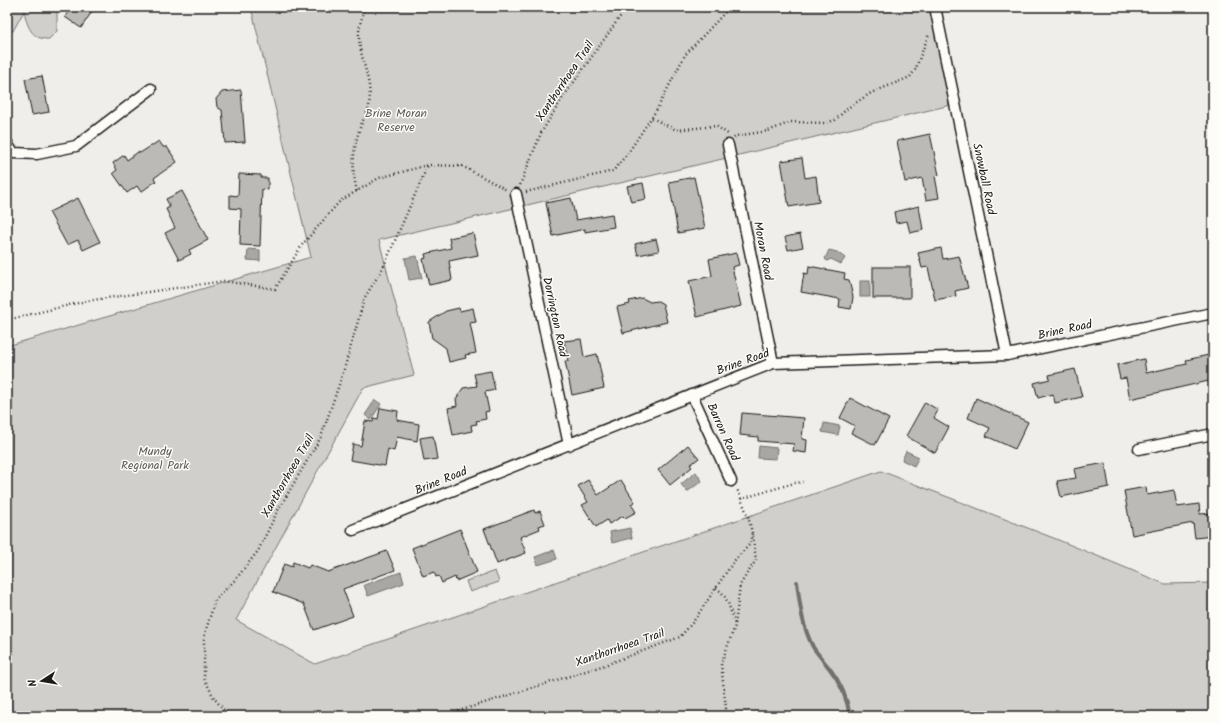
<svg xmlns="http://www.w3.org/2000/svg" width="1220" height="723" viewBox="0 0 1220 723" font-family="Kalam,sans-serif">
<rect width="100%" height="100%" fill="#f0eeea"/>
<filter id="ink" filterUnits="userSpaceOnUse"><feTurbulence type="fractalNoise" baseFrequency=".025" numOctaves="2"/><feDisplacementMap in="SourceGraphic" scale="8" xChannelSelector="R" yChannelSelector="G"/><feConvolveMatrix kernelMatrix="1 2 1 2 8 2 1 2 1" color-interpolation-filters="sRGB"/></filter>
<g filter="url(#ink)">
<g fill="#d0cfcc" stroke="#767674">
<path d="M7,7h50v24l-8,8c-18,1 -22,-14 -25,-28l-11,20 -6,2z"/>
<path d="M251,7h684l20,97 -576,136 35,135 -51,13 -127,232 79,44 566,-193 175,68 109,45 48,-1v133h-1206v-370l304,-89z"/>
<path d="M495,571l4,11 -29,10 -4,-11z"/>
</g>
<g fill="#a8a7a3" stroke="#706f6d">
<path d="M248,249l12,1v11l-13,-1z"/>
<path d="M829,250l8,2 8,6 -4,6 -10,-5 -4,2 -2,-2z"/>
<path d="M417,256l5,22 -13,2 -4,-22z"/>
<rect x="860" y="281" width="10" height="16"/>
<path d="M375,400l6,4 -10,16 -6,-5z"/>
<path d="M824,423l16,3 -2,9 -16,-3z"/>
<path d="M759,446l18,2 -1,11 -18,-1z"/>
<path d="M906,451l13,6 -5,9 -12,-6z"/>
<path d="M696,472l6,9 -15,11 -6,-8z"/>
<path d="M630,528l2,10 -20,5 -2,-11z"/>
<path d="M554,550l3,9 -19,6 -3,-8z"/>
<path d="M401,572l3,11 -36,13 -4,-11z"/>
</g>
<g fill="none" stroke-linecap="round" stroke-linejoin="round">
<g stroke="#706f6d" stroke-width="4">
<path d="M7,13l5,-6"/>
<path d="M797,582c3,23 5,44 16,65 5,8 11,14 17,22 11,14 17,29 20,47"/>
</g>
</g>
<g fill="#bbbab6" stroke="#1c1c1c">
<path d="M71,7h24l-14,21 -16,-11z"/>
<path d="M42,76l7,36 -17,3 -7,-36z"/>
<path d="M241,90l4,52 -20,1 -3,-33 -5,-3 -1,-8 6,-7z"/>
<path d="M930,134l9,41 -4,1 4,22 -13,2 -4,-22 -17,4 -8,-41z"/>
<path d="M159,141l4,6h4l10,15 -23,16 2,3 -15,11 -4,-6 -10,7 -14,-20 4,-3 -4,-7 11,-8 3,5 11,-8 2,1z"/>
<path d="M802,158l3,20 11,-2 3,26 -30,5 -8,-46z"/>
<path d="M239,174l22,1v3h7v12l-6,-1 -2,57 -20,-1 1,-36 -11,-1v-13l8,1z"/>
<path d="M694,177l11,51 -27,5 -9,-51z"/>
<path d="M643,183l3,16 -15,3 -4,-16z"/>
<path d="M182,191l26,49 -19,10 2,4 -12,6 -14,-27 10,-5 -9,-19 4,-2 -4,-8z"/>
<path d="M78,198l22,44 -17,8 -5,-10 -11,5 -18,-33z"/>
<path d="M571,198l5,22 36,-6 2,13 -29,5v-3l-32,7 -7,-33z"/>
<path d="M919,206l4,24 -13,3 -3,-12 -11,2 -2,-11z"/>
<path d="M473,233l5,22 -29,6 3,19 -23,5 -6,-26 3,-1 -1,-4 26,-6 -2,-10z"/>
<path d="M800,234l3,13 -15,3 -3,-13z"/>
<path d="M656,239l3,12 -21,4 -3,-11z"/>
<path d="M941,248l2,11 16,-3 9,32 -13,3 1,5 -21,4 -7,-33 -6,1 -4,-15z"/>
<path d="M736,253l3,12 -7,2 9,39 -44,11 -8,-36 23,-5 -3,-17z"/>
<path d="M809,266l36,7 -1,6 5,1 4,17 -2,12 -12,-2 1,-8 -39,-7 3,-19 4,1z"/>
<rect x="873" y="267" width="37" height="31"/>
<path d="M642,298l8,4 8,-1 5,3 4,18 -44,11 -6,-26 13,-3 -1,-3z"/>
<path d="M459,308l1,3 13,-3 3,14 -6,1 6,30 -11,2 1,3 -17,4 -3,-14 -14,-10 -3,-16 17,-11z"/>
<path d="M581,339l3,18 13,-3 7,34 -32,7 -7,-34h3l-4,-20z"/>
<path d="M1213,354v26l-83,19 -4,-21 -6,1 -3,-14 27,-6 2,14 41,-9 -1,-4z"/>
<path d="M1075,369l7,28 -27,6 -2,-9 -15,4 -4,-15 16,-4 -1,-4z"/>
<path d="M491,371l4,19 -10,2 4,19 -4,1 1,7 -10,2 1,3 -6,1 1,6 -19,4 -5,-27 9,-2 -1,-7 7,-11 14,-2 -3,-12z"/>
<path d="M850,398l39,21 -14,26 -24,-12 4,-7 -15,-8z"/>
<path d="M976,398l52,24 -13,27 -29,-13 4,-8 -22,-10z"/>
<path d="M925,402l13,8 -4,8 15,9 -14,26 -29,-17z"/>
<path d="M380,408l18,3 -1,9 22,4 -2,17 -20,-4 -3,14 -6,-2 -3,17 -35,-6 3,-16 8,2 4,-25 8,1 1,-4 4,1z"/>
<path d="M742,413l62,5 -2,21 5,1 -1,13 -13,-2 1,-7 -36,-3v-4l-18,-2z"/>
<path d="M433,436l4,23 -13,2 -4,-23z"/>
<path d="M688,445l11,13 -9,7 2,2 -22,18 -12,-15z"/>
<path d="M1105,463l4,24 -48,10 -4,-16 19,-3 -2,-9z"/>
<path d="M588,480l10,15 23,-15 14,22 -4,2 5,8 -11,6 -2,-2 -14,8 -2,-4 -11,7 -14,-22 6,-3 -10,-16z"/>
<path d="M1146,487l1,8 27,-5 3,17 22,-3 1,10 13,-1v23l-18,2 -2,-15 -61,12 -8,-44z"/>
<path d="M534,510l1,3 5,-2 5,13 -6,2 1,3 -20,8 6,16 -29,11 -13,-35z"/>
<path d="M460,529l17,43 -21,9 -1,-4 -13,6 -3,-7 -3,1 -2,-5 -11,4 -11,-28z"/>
<path d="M387,551l8,19 -52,19 10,27 -39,14 -10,-26 -31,-12 11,-28 8,3 1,-5 15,6 2,-3 18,7z"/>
</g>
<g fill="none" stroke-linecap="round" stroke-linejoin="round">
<g stroke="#1c1c1c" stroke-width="13">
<g id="minor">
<path d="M935,7l72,348"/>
<path d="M7,143l6,10 24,1 39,-8 75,-57"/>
<path d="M728,145l45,218"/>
<path d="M516,194l53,251"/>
<path d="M692,395l39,86"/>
<path d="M1139,449l74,-15"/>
<path d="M353,530l420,-167 234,-8 206,-42"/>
</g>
</g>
<g stroke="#1c1c1c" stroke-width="2.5" stroke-dasharray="1 3" stroke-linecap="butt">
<path d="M652,118l24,12 40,-4 12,8"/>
<path d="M734,138l2,-2 32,-5 23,-9 34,1 10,-3 14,-13 22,-14 39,-16 5,-7 14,-36"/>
<path d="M520,185l21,-52 21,-34 65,-92"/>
<path d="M357,191c-6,-22 -4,-44 4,-66 2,-6 7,-12 8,-19 4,-25 -9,-46 -10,-69 -1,-9 4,-21 5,-30"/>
<path d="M526,192l87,-21 15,-18 29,-44 28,-54 45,-48"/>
<path d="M7,320l79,-19 138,-20 51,8 27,-44 38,-44 39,-23 49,-13 34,1 45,24"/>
<path d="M741,499l53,-16 9,-1"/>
<path d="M716,588c13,8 14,23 19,37"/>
<path d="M229,716l-15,-18 -10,-20v-41l11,-37 21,-21 22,-28 19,-39 44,-75 22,-64 22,-76 18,-29 45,-103"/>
<path d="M443,716l165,-52 72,-27 13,-15 41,-61 16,-17 2,-11"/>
<path d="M722,716l4,-8 -5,-44 14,-38 5,-41 16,-25 -3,-23 -5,-21 -11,-27"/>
</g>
<use href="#minor" stroke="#fdfcf7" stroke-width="10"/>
</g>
</g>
<g text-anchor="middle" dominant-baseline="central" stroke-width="3" stroke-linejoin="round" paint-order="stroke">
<g font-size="12" fill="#1c1c1c" stroke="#fdfcf7">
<text transform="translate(565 81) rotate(-56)">Xanthorrhoea Trail</text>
<text transform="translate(984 179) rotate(78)">Snowball Road</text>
<text transform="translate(763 251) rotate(79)">Moran Road</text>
<text transform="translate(555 317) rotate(78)">Dorrington Road</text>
<text transform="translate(1065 330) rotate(-12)">Brine Road</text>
<text transform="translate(743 362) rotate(-20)">Brine Road</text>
<text transform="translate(723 432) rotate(66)">Barron Road</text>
<text transform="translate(288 476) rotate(-60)">Xanthorrhoea Trail</text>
<text transform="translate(441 481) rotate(-22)">Brine Road</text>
<text transform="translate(620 648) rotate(-19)">Xanthorrhoea Trail</text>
</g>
<g font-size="12" fill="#5b5b5a" stroke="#fdfcf7">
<text x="396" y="113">Brine Moran<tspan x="396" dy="14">Reserve</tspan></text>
<text x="155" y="451">Mundy<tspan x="155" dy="14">Regional Park</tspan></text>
</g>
</g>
<rect width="1220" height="723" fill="none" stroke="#fdfcf7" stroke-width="24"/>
<rect x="12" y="12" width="1196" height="699" fill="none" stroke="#1c1c1c" stroke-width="1.5" filter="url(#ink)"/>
<g transform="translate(42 681) rotate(258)" stroke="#fdfcf7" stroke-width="3" paint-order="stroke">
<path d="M0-3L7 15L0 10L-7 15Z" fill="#1c1c1c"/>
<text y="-6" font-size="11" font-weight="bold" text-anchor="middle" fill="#1c1c1c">N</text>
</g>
</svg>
